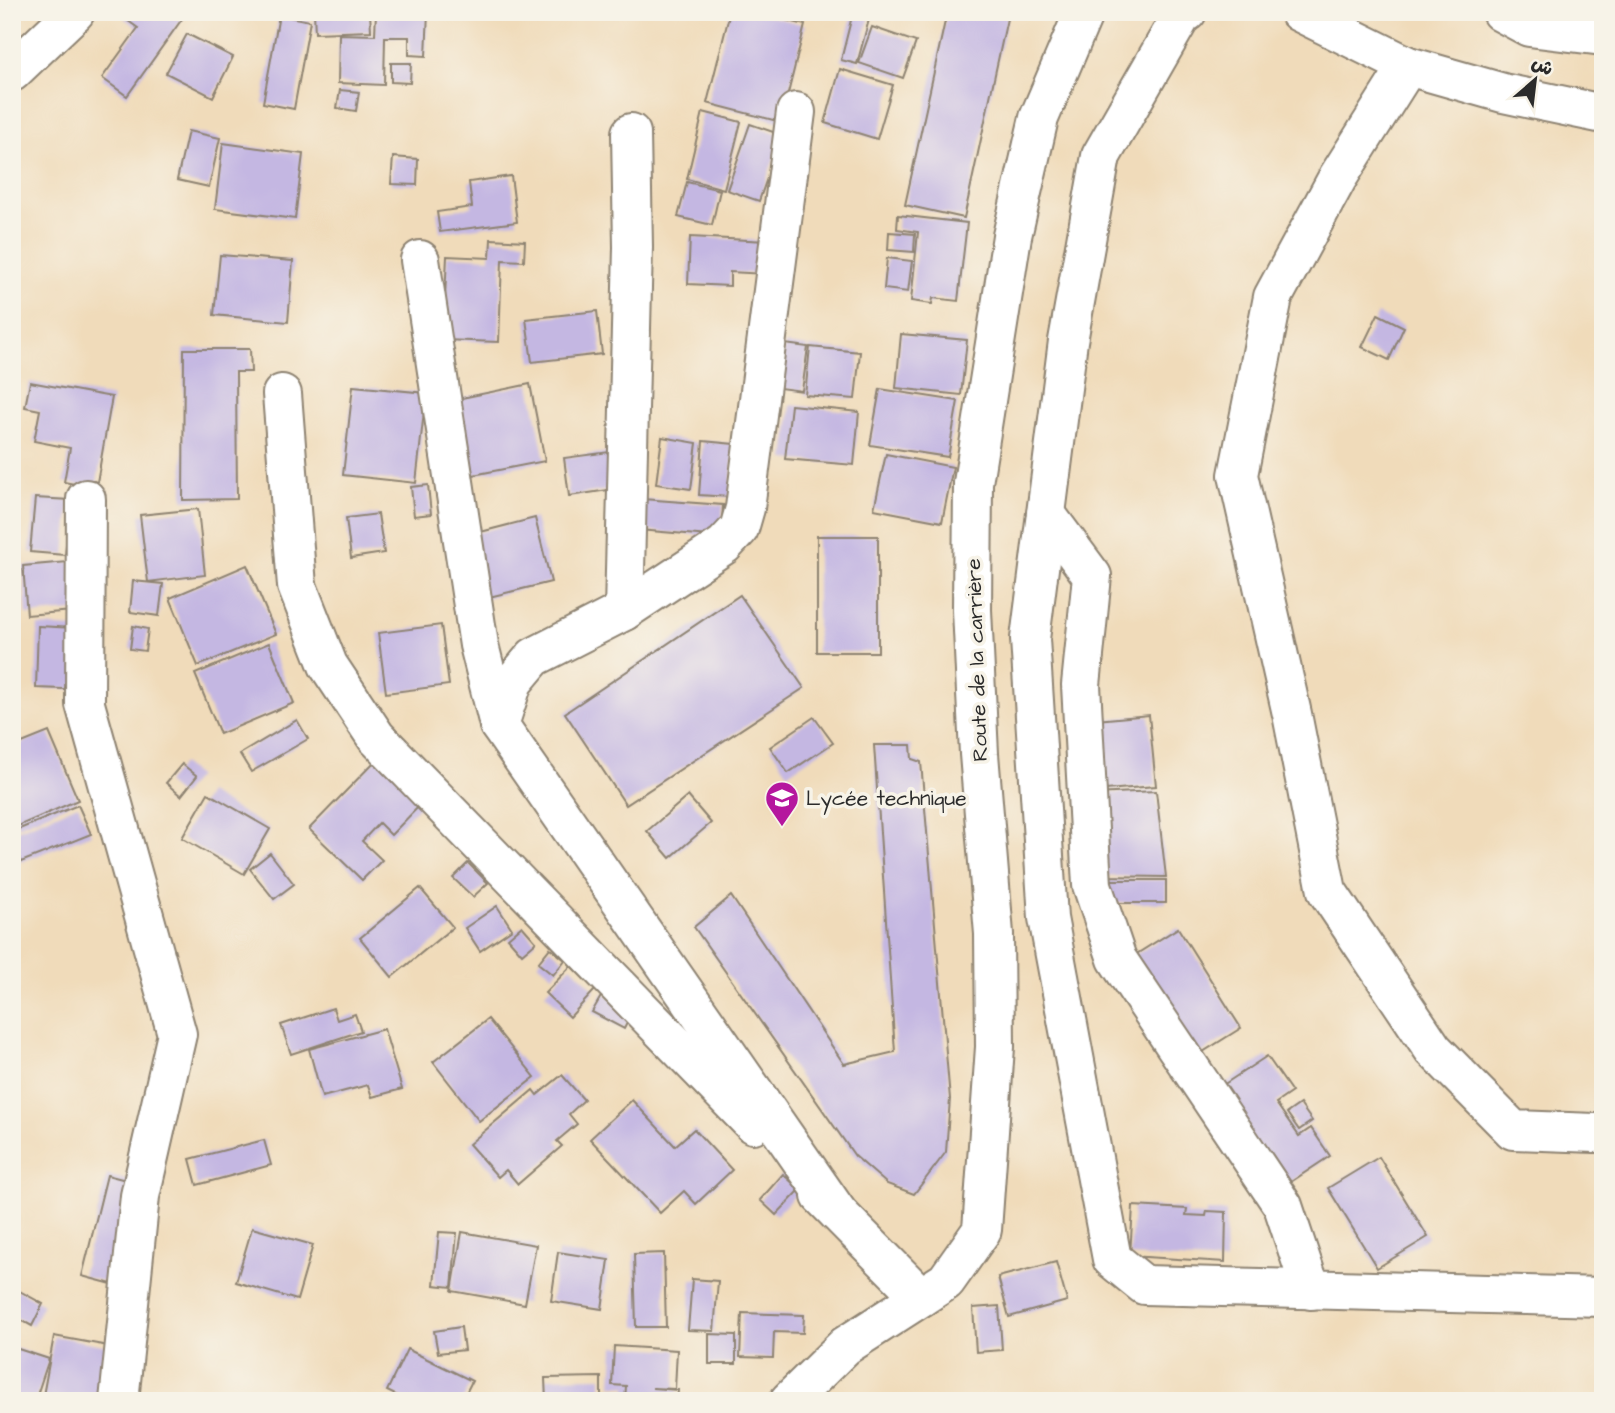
<svg xmlns="http://www.w3.org/2000/svg" width="1615" height="1413" viewBox="0 0 1615 1413" font-family="'Architects Daughter','Playpen Sans Arabic',sans-serif">
<rect width="100%" height="100%" fill="#f7f3e8"/>
<filter id="ink" filterUnits="userSpaceOnUse"><feTurbulence type="fractalNoise" baseFrequency=".0143" numOctaves="2"/><feDisplacementMap in="SourceGraphic" scale="14" xChannelSelector="R" yChannelSelector="G"/><feConvolveMatrix kernelMatrix="1 2 1 2 8 2 1 2 1" color-interpolation-filters="sRGB"/></filter>
<filter id="wash" filterUnits="userSpaceOnUse"><feTurbulence type="fractalNoise" baseFrequency=".00686" numOctaves="4" result="noise"/><feDisplacementMap in="SourceGraphic" scale="28" xChannelSelector="R" yChannelSelector="G"/><feGaussianBlur stdDeviation="1.57" result="paint"/><feColorMatrix in="noise" values="0 0 0 0 0 0 0 0 0 0 0 0 0 0 0 0 0 1.4 0 .05"/><feComposite in="paint" operator="in"/></filter>
<g filter="url(#wash)">
<rect width="100%" height="100%" fill="#f0dbba"/>
<g id="blocks">
<g fill="#c4b7e2">
<path d="M128,12h59l-60,84 -25,-18 36,-50 -14,-10z"/>
<path d="M314,12h56l1,19 -56,2z"/>
<path d="M376,12h52l-2,44 -17,-1v-18h-24l-1,48 -46,-2 1,-49 36,1z"/>
<path d="M730,12h24l51,13 -24,97 -74,-19z"/>
<path d="M853,12h18l-14,52 -16,-4z"/>
<path d="M947,12l61,2 -44,204 -59,-13z"/>
<path d="M279,15l31,6 -16,88 -31,-6z"/>
<path d="M872,27l44,15 -13,36 -44,-15z"/>
<path d="M187,34l46,23 -20,40 -47,-24z"/>
<path d="M391,63h20l-1,20 -19,-1z"/>
<path d="M840,69l53,16 -16,54 -52,-16z"/>
<path d="M340,90l19,2 -3,19 -19,-3z"/>
<path d="M703,112l38,10 -17,67 -37,-10z"/>
<path d="M750,124l32,11 -23,66 -32,-11z"/>
<path d="M188,131l32,7 -11,49 -32,-7z"/>
<path d="M223,143l80,11 -8,65 -80,-10z"/>
<path d="M393,157l25,2 -1,26 -26,-1z"/>
<path d="M511,176l6,46 -77,10 -3,-20 35,-5 -3,-25z"/>
<path d="M687,182l33,8 -8,35 -34,-8z"/>
<path d="M898,215l69,8 -9,78 -25,-3 -1,6 -21,-3 7,-69 -21,-3z"/>
<path d="M889,232l26,2 -1,18 -26,-2z"/>
<path d="M690,237l77,4 -2,33 -35,-2v14l-42,-2z"/>
<path d="M491,239l34,2 -1,20 -22,-1 -3,82 -56,-2 4,-84 43,2z"/>
<path d="M220,255l73,6 -5,61 -74,-7z"/>
<path d="M887,258l25,3 -4,31 -24,-3z"/>
<path d="M597,311l5,43 -70,8 -6,-43z"/>
<path d="M1378,314l26,13 -15,33 -27,-13z"/>
<path d="M901,334l66,6 -6,55 -65,-7z"/>
<path d="M785,344l23,3 -6,44 -23,-3z"/>
<path d="M810,347l50,5 -5,47 -50,-4z"/>
<path d="M184,349h66l1,23h-15l1,127 -54,1z"/>
<path d="M30,382l82,15 -16,91 -32,-6 6,-34 -36,-7 6,-31 -15,-3z"/>
<path d="M530,384l15,77 -72,14 -16,-76z"/>
<path d="M353,386l73,7 -10,90 -73,-8z"/>
<path d="M880,389l78,12 -10,56 -78,-12z"/>
<path d="M791,405l68,7 -5,53 -69,-6z"/>
<path d="M662,437l35,6 -6,46 -35,-5z"/>
<path d="M703,441l31,3 -4,53 -31,-2z"/>
<path d="M609,452l6,37 -46,7 -5,-38z"/>
<path d="M886,454l67,13 -11,55 -68,-13z"/>
<path d="M428,485l3,29 -17,2 -3,-29z"/>
<path d="M35,498l35,2 -5,55 -35,-3z"/>
<path d="M642,499l81,6 -2,32 -82,-7z"/>
<path d="M198,509l7,66 -57,7 -8,-67z"/>
<path d="M378,514l6,39 -33,5 -5,-40z"/>
<path d="M535,518l16,64 -66,16 -16,-63z"/>
<rect x="817" y="536" width="61" height="116"/>
<path d="M90,560l5,49 -68,6 -4,-49z"/>
<path d="M247,565l29,69 -78,32 -28,-68z"/>
<path d="M133,581l30,3 -4,32 -29,-4z"/>
<path d="M740,595l64,93 -178,117 -61,-92z"/>
<path d="M441,625l8,60 -63,8 -8,-60z"/>
<path d="M38,626l55,3 -2,61 -55,-2z"/>
<path d="M133,626l15,3 -3,22 -15,-2z"/>
<path d="M269,643l25,60 -74,31 -25,-60z"/>
<path d="M1149,715l7,71 -63,5 -7,-70z"/>
<path d="M814,717l19,26 -45,30 -18,-26z"/>
<path d="M297,720l11,19 -57,33 -11,-18z"/>
<path d="M49,732l29,68 -60,26 -6,-14v-65z"/>
<path d="M874,745h37l1,14 9,3 29,337 -4,53 -32,42 -27,-10 -32,-28 -161,-229 37,-31 113,168 51,-12z"/>
<path d="M379,757l45,44 -33,34 -12,-12 -17,18 20,19 -20,20 -53,-51z"/>
<path d="M182,764l15,12 -16,20 -15,-13z"/>
<path d="M1156,791l10,86 -63,-1 -9,-82z"/>
<path d="M208,793l62,36 -26,45 -62,-36z"/>
<path d="M688,796l23,27 -41,35 -23,-27z"/>
<path d="M78,805l13,29 -70,28 -9,-20v-10z"/>
<path d="M270,853l24,31 -20,15 -24,-30z"/>
<path d="M468,863l20,20 -15,14 -20,-19z"/>
<rect x="1100" y="880" width="66" height="23"/>
<path d="M420,888l33,39 -61,50 -32,-39z"/>
<path d="M497,906l15,23 -32,22 -15,-23z"/>
<path d="M522,926l14,16 -14,12 -14,-16z"/>
<path d="M1178,928l63,100 -51,32 -63,-100z"/>
<path d="M550,948l15,12 -12,15 -15,-12z"/>
<path d="M571,966l24,24 -25,27 -25,-24z"/>
<path d="M603,993l31,16 -10,20 -32,-17z"/>
<path d="M333,1008l4,12 18,-6 6,17 -70,23 -10,-29z"/>
<path d="M488,1019l47,58 -56,44 -46,-59z"/>
<path d="M384,1029l18,60 -30,8 -4,-12 -46,12 -13,-48z"/>
<path d="M1267,1056l25,36 -16,11 23,33 12,-8 19,28 -47,31 -66,-98z"/>
<path d="M562,1075l22,25 -15,14 8,10 -20,17 5,5 -44,38 -12,-14 -8,7 -29,-33 64,-54 4,5z"/>
<path d="M632,1100l43,46 19,-17 38,41 -36,34 -12,-13 -24,22 -70,-74z"/>
<path d="M1300,1104l12,17 -13,9 -12,-17z"/>
<path d="M264,1140l7,25 -74,20 -7,-26z"/>
<path d="M1379,1157l49,80 -51,31 -49,-80z"/>
<path d="M783,1174l17,16 -24,25 -16,-15z"/>
<path d="M107,1175l53,14 -26,101 -52,-14z"/>
<path d="M1133,1206l54,3 -1,6 20,1 1,-5 19,1 -1,50 -95,-6z"/>
<path d="M252,1228l61,17 -16,55 -61,-18z"/>
<path d="M439,1232l18,1 -5,54 -18,-2z"/>
<path d="M462,1232l74,13 -11,59 -73,-13z"/>
<path d="M558,1252l51,8 -7,49 -51,-8z"/>
<path d="M664,1253l2,74h-30l-2,-73z"/>
<path d="M1056,1262l11,39 -58,16 -11,-40z"/>
<path d="M692,1279l26,2 -4,50 -26,-1z"/>
<path d="M16,1289l27,15 -11,22 -20,-11v-18z"/>
<path d="M999,1306l3,44 -26,2 -3,-44z"/>
<path d="M742,1313l62,2 -1,18 -29,-1 -1,26 -33,-1z"/>
<path d="M461,1327l3,23 -26,3 -4,-22z"/>
<path d="M709,1334l27,1v29h-27z"/>
<path d="M54,1336l60,11 -10,54h-62z"/>
<path d="M614,1346l63,4 -2,39 -23,-1 26,2 -1,11h-52l1,-15 -14,-1z"/>
<path d="M12,1347l37,12 -14,42h-23z"/>
<path d="M407,1349l65,32 -10,20h-54l-21,-10z"/>
<path d="M601,1377v24h-55l-1,-23z"/>
</g>
</g>
</g>
<g filter="url(#ink)">
<use href="#blocks" fill-opacity="0" stroke="#8e8372" stroke-width="2"/>
<g fill="none" stroke-linecap="round" stroke-linejoin="round">
<g stroke="#8e8372" stroke-width="42">
<g id="minor">
<path d="M1187,12l-4,1 -82,143 -33,185 -38,298 18,279 64,341 32,26 459,12"/>
<path d="M1299,12l109,54 95,27 100,21"/>
<path d="M1501,12l28,15 74,9"/>
<path d="M1408,66l-70,111 -65,120 -35,178 54,239 35,177 106,158 80,81 82,3"/>
<path d="M12,72l63,-60"/>
<path d="M796,112l-51,396 -6,21 -15,16 -100,66 -90,46 -21,25 -14,43 339,488"/>
<path d="M420,260l59,385 20,80"/>
<path d="M282,394l15,192 31,79 48,72 377,387"/>
<path d="M86,499l-1,205 92,330 -37,162 -21,205"/>
<path d="M1046,514l46,62 -11,109 11,200 25,74 166,247 28,84"/>
<path d="M624,611l9,-364 -2,-114"/>
<path d="M821,1196l100,101"/>
<path d="M789,1401l56,-55 101,-65 36,-51 13,-183 -1,-113 -15,-180 -7,-144 1,-127 39,-247 27,-118 45,-106"/>
</g>
</g>
<use href="#minor" stroke="#fff" stroke-width="38"/>
</g>
</g>
<defs>
<g id="school-pin" transform="scale(1.75)"><path d="M0 17L-7.5 6A9.5 9.5 0 1 1 7.5 6Z" fill="#b5179e" stroke="#f7f3e8"/><path d="M0-5L7-2L0 1L-7-2ZM-4 1L0 2.5L4 1V4Q0 6-4 4Z" fill="#fff"/></g>
</defs>
<g fill-rule="evenodd">
<use href="#school-pin" x="782" y="798"/>
</g>
<g text-anchor="middle" dominant-baseline="central" stroke-width="7" stroke-linejoin="round" paint-order="stroke">
<g font-size="21" fill="#2b2b2b" stroke="#f7f3e8">
<text transform="translate(977 660) rotate(-92)">Route de la carrière</text>
</g>
<g font-size="21" fill="#2b2b2b" stroke="#f7f3e8" text-anchor="start">
<text x="806" y="798">Lycée technique</text>
</g>
</g>
<rect width="1615" height="1413" fill="none" stroke="#f7f3e8" stroke-width="42"/>
<g transform="translate(1535 80) rotate(28)" stroke="#f7f3e8" stroke-width="5" paint-order="stroke">
<path d="M0-5L12 26L0 18L-12 26Z" fill="#2b2b2b"/>
<text y="-10" font-size="19" font-weight="bold" text-anchor="middle" fill="#2b2b2b">ش</text>
</g>
</svg>
